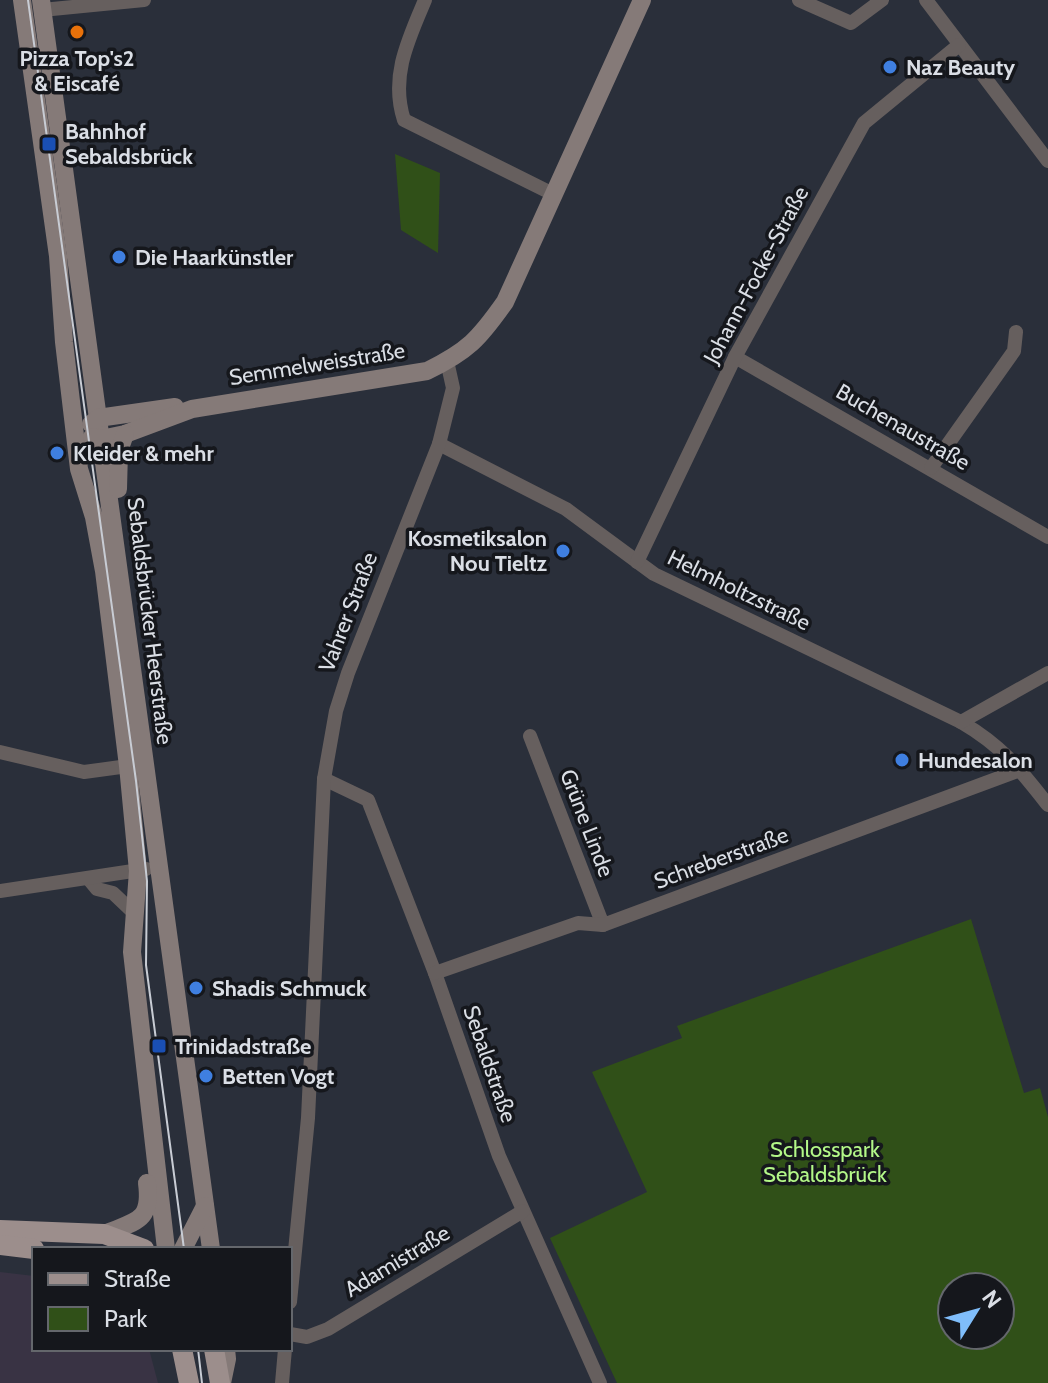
<svg xmlns="http://www.w3.org/2000/svg" width="1048" height="1383" viewBox="0 0 1048 1383" font-family="Cabin,sans-serif">
<rect width="100%" height="100%" fill="#2a2f3a"/>
<path fill="#393344" d="M0,1272l34,4v73h115l9,34h-158z"/>
<g fill="#305018" fill-rule="evenodd">
<path d="M395,154l45,19 -2,80 -37,-23z"/>
<path d="M971,919l53,174 16,-5 8,29v266h-431l-67,-145 97,-46 -55,-120 90,-34 -5,-12zM952,1287h48v48h-48z"/>
</g>
<g fill="none" stroke-linecap="round" stroke-linejoin="round">
<g stroke="#665f5e" stroke-width="14">
<path d="M425,0c-17,40 -35,77 -21,120l149,74"/>
<path d="M799,0l52,23 31,-23"/>
<path d="M926,0l122,161"/>
<path d="M42,10l102,-10"/>
<path d="M735,357l313,180"/>
<path d="M439,444l127,65 88,65 307,148c41,24 58,46 87,83"/>
<path d="M931,468l83,-117 2,-19"/>
<path d="M637,562l98,-205 129,-234 95,-78"/>
<path d="M961,722l87,-49"/>
<path d="M530,736l73,189"/>
<path d="M0,752l84,20 44,-6"/>
<path d="M324,779l44,21 67,173 64,183 101,227"/>
<path d="M88,878l9,11 16,4 20,19"/>
<path d="M0,891l146,-22"/>
<path d="M435,973l143,-50 25,2 417,-155"/>
<path d="M290,1302l18,-184 16,-339 12,-68 12,-38 91,-229 14,-56 -6,-27"/>
<path d="M290,1334l17,3 21,-8 195,-118"/>
<path d="M282,1383l3,-34"/>
</g>
<g stroke="#857a78" stroke-width="18">
<path d="M22,0l36,256 6,86 15,127 15,48 10,54 24,195 10,105 -6,81 34,297"/>
<path d="M41,0l170,1249"/>
<path d="M91,424l7,-6 77,-11"/>
<path d="M92,437l9,2 24,-5 67,-25 235,-38c41,-20 52,-32 78,-69l137,-302"/>
<path d="M118,489l1,-38 6,-17"/>
<path d="M104,1234c32,-13 48,-12 43,-51"/>
<path d="M183,1249l22,-43"/>
<path d="M222,1383l5,-24 -1,-10"/>
</g>
<g stroke="#9c8e8c" stroke-width="20">
<path d="M0,1230l104,4 40,15"/>
<path d="M0,1245l34,4"/>
<path d="M182,1349l7,34"/>
<path d="M214,1349l6,34"/>
</g>
<g stroke="#c8ccd4" stroke-width="2">
<path d="M28,0l108,781 11,100 -1,84 38,284"/>
<path d="M198,1349l4,34"/>
</g>
</g>
<circle fill="#e8710a" stroke="#15171c" stroke-width="3" cx="77" cy="32" r="8"/>
<g fill="#3f7fe0" stroke="#15171c" stroke-width="3">
<circle cx="890" cy="67" r="8"/>
<circle cx="119" cy="257" r="8"/>
<circle cx="57" cy="453" r="8"/>
<circle cx="563" cy="551" r="8"/>
<circle cx="902" cy="760" r="8"/>
<circle cx="196" cy="988" r="8"/>
<circle cx="206" cy="1076" r="8"/>
</g>
<g fill="#1a4fb4" stroke="#15171c" stroke-width="3">
<rect x="41" y="136" width="16" height="16" rx="4"/>
<rect x="151" y="1038" width="16" height="16" rx="4"/>
</g>
<g text-anchor="middle" dominant-baseline="central" stroke-width="7" stroke-linejoin="round" paint-order="stroke">
<g font-size="22" font-weight="bold" fill="#dadee5" stroke="#15171c" text-anchor="start">
<text x="77" y="58" text-anchor="middle">Pizza Top's2<tspan x="77" dy="25">&amp; Eiscafé</tspan></text>
<text x="906" y="67">Naz Beauty</text>
<text x="65" y="131">Bahnhof<tspan x="65" dy="25">Sebaldsbrück</tspan></text>
<text x="135" y="257">Die Haarkünstler</text>
<text x="73" y="453">Kleider &amp; mehr</text>
<text x="547" y="538" text-anchor="end">Kosmetiksalon<tspan x="547" dy="25">Nou Tieltz</tspan></text>
<text x="918" y="760">Hundesalon</text>
<text x="212" y="988">Shadis Schmuck</text>
<text x="175" y="1046">Trinidadstraße</text>
<text x="222" y="1076">Betten Vogt</text>
</g>
<g font-size="22" fill="#dadee5" stroke="#15171c">
<text transform="translate(756 275) rotate(-62)">Johann-Focke-Straße</text>
<text transform="translate(317 364) rotate(-9)">Semmelweisstraße</text>
<text transform="translate(903 427) rotate(30)">Buchenaustraße</text>
<text transform="translate(739 590) rotate(26)">Helmholtzstraße</text>
<text transform="translate(348 612) rotate(-69)">Vahrer Straße</text>
<text transform="translate(150 621) rotate(83)">Sebaldsbrücker Heerstraße</text>
<text transform="translate(587 823) rotate(69)">Grüne Linde</text>
<text transform="translate(721 858) rotate(-20)">Schreberstraße</text>
<text transform="translate(490 1064) rotate(71)">Sebaldstraße</text>
<text transform="translate(397 1261) rotate(-31)">Adamistraße</text>
</g>
<g font-size="22" fill="#b3f788" stroke="#15171c">
<text x="825" y="1149">Schlosspark<tspan x="825" dy="25">Sebaldsbrück</tspan></text>
</g>
</g>
<rect x="32" y="1247" width="260" height="104" fill="#15171c" stroke="#64676c" stroke-width="2"/>
<rect x="48" y="1273" width="40" height="12" fill="#9c8e8c" stroke="#64676c" stroke-width="2"/>
<text x="104" y="1287" font-size="24" fill="#dadee5">Straße</text>
<rect x="48" y="1307" width="40" height="24" fill="#305018" stroke="#64676c" stroke-width="2"/>
<text x="104" y="1327" font-size="24" fill="#dadee5">Park</text>
<g transform="translate(976 1311) rotate(53)"><circle r="38" fill="#15171c" stroke="#64676c" stroke-width="2"/>
<path d="M0-6L14 30L0 20L-14 30Z" fill="#7fbdfa"/>
<text y="-12" font-size="22" font-weight="bold" text-anchor="middle" fill="#dadee5">N</text>
</g>
</svg>
